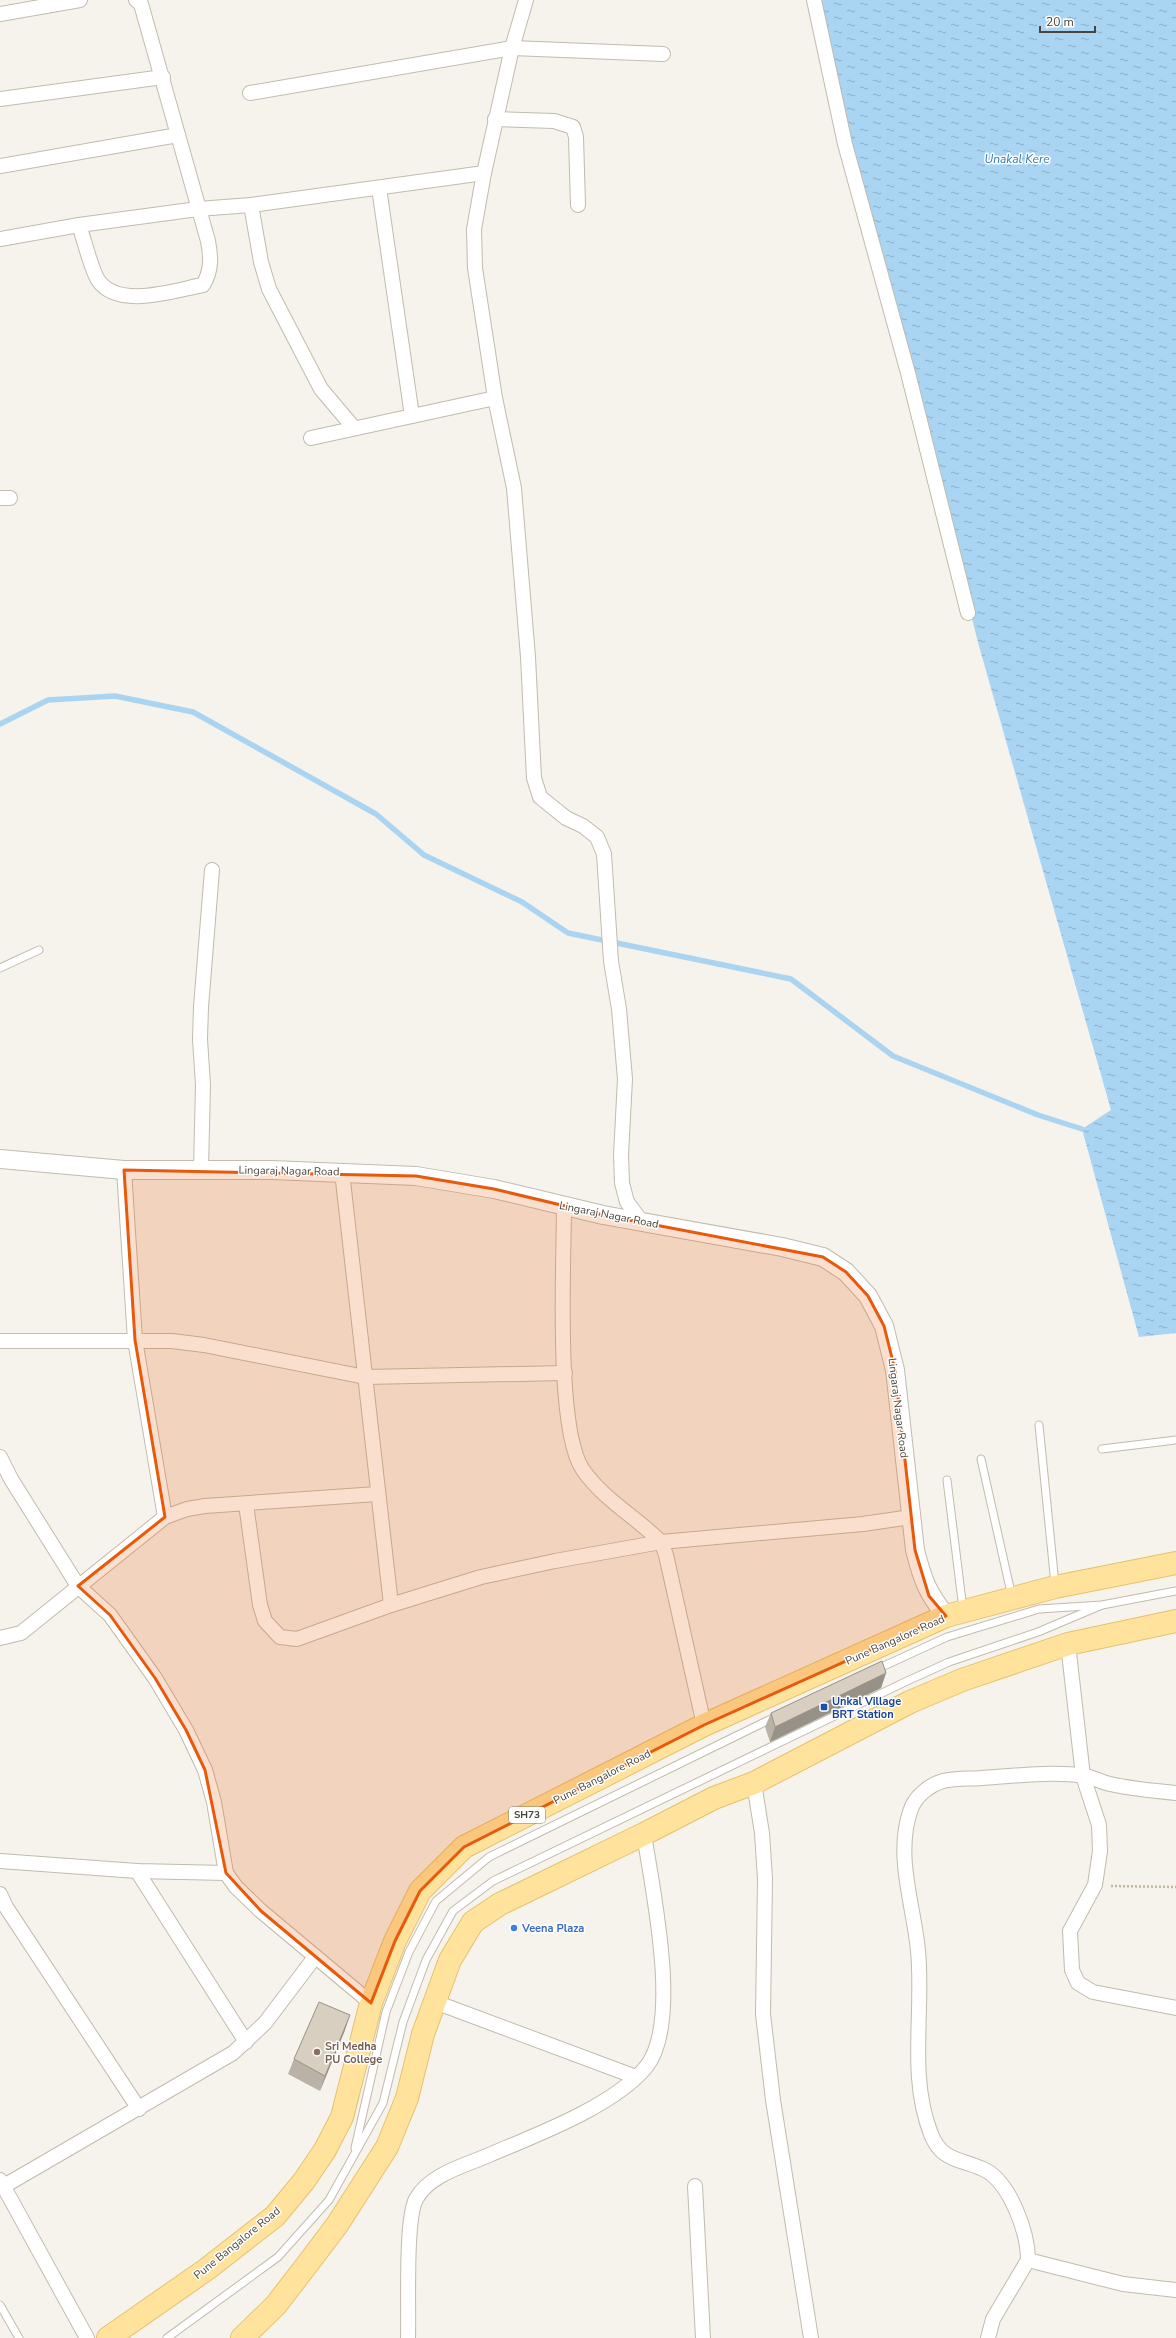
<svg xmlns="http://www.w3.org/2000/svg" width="1176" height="2338" viewBox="0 0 1176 2338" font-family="'Nunito Sans',sans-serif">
<defs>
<pattern id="water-ripples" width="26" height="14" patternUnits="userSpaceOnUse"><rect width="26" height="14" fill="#a9d4f2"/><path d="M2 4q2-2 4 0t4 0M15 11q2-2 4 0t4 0" fill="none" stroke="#8caec5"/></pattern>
</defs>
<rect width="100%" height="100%" fill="#f6f3ec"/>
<path fill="url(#water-ripples)" d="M813,0h363v1333l-37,4 -57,-208 29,-19 -132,-464z"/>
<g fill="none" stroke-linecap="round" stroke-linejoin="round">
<path stroke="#a9d4f2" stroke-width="5.5" d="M0,724l48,-24 67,-4 78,16 183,102 48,41 98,47 46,31 223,46 102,77 145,59 44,14"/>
<g stroke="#c2bbae" stroke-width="9">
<g id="service">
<path d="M0,968l39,-18"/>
<path d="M1039,1425l16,159"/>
<path d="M1102,1449l74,-9"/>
<path d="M981,1459l31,138"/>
<path d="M947,1480l16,129"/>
<path d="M875,1670l72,-33 92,-28 63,-4 74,-14"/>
<path d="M355,2148l31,-136 23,-60 27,-51 53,-44 286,-140"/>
<path d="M0,2305l19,33"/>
<path d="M167,2338l111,-81 51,-57 54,-97 20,-81 23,-62 27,-49 40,-30 412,-199 44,-20 89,-30 64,-27"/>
</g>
</g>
<g stroke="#c2bbae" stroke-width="16">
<g id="minor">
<path d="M526,0l-14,48 -28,125 -10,56 1,39 20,130 19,90 14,169 6,121 6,19 26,21 17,8 14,11 7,17 7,107 8,48 6,70 -4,76 1,28 5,19 15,20"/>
<path d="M814,0l31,144 63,229 60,240"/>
<path d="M0,14l80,-14"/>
<path d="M250,93l262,-45 151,6"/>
<path d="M0,99l163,-22"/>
<path d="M495,119l59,2 19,6 3,10 2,68"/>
<path d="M0,166l178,-31"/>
<path d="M379,188l33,228"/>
<path d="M251,205l10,57 8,27 52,100 33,39"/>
<path d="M79,225c5,14 12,44 19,55 20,30 77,10 105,5 9,-15 8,-28 5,-44l-67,-237 -5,-4"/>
<path d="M0,239l79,-14 119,-16 53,-4 233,-32"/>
<path d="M311,438l184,-40"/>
<path d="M0,498h10"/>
<path d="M201,1169l2,-84 -3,-46 1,-32 11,-137"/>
<path d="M124,1170l11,170 30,177"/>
<path d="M342,1172l49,433"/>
<path d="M564,1206c0,54 -9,224 19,264 21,30 53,47 78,72l5,13 38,170"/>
<path d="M0,1341h172l32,4 161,32 200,-4"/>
<path d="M0,1457l11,22 67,107 32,29 45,63 31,52 19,40 9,32 12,71 10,14 25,24 110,92"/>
<path d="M246,1504l14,101 5,16 15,16 17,2 94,-34 90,-28 74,-16 106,-19 202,-18 48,-7"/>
<path d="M0,1638l21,-5 144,-116 22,-8 18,-3 172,-12"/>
<path d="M1068,1644l15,132 16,49 1,26 -5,34 -25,46 2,39 6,13 15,9 83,16"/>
<path d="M754,1783l8,50 3,46 -2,135 10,86 38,238"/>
<path d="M0,1861l137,10 89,2"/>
<path d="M137,1871l109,171"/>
<path d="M0,1894l6,13 133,202"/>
<path d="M435,2002l201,75"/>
<path d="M0,2180l87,158"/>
<path d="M4,2186l229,-133 32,-30 50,-66"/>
<path d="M695,2186l8,152"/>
<path d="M1028,2260l95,24 53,6"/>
<path d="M408,2338c1,-28 -3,-118 8,-139 14,-25 48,-33 73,-44 47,-20 125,-49 157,-88 36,-44 6,-179 -2,-233"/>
<path d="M988,2338l5,-19 35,-59c0,-27 -18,-79 -45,-91 -22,-10 -42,-8 -52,-35 -23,-58 -7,-122 -13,-183 -4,-45 -23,-94 -8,-139 4,-15 19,-27 33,-31 12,-3 27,-2 39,-3 29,-2 74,-7 102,-2 9,1 17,6 26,8 22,5 44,7 66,9"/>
</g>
</g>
<g stroke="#c2bbae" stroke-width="20">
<path id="tertiary" d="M0,1159l124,11h148l144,6 78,13 109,26 179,32 41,10 23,15 22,24 16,30 11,44 20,180c8,31 12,42 31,66"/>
</g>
<g stroke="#e6c16a" stroke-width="24">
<g id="primary">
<path d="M108,2338l99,-69 68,-53 29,-35 21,-31 17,-33 29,-114 24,-62 25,-50 44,-44 240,-122 242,-109 109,-29 121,-24"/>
<path d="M242,2338l34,-33 30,-39 31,-41 50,-78 20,-49 16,-64 27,-74 23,-38 27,-18 144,-70 70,-36 40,-15 156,-81 52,-22 106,-36 108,-23"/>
</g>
</g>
<path stroke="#c4b79f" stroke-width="2.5" stroke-dasharray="2 2" stroke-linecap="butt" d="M1111,1886l65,1"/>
<use href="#service" stroke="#fff" stroke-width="7"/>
<use href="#minor" stroke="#fff" stroke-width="14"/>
<use href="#tertiary" stroke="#fff" stroke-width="18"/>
<use href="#primary" stroke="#ffe39c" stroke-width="22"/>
</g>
<g fill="#bab2a6">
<path d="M886,1673l-5,15 -111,54 -5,-15 6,-14z"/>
<path d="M345,2030l-25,61 -32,-17 6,-15z"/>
</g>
<g fill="#979187">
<path d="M886,1673l-5,15 -111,54 5,-15z"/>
<path d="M350,2015l-5,15 -25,61 5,-15z"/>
</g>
<g fill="#d8cfc1" stroke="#979187">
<path d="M882,1661l4,12 -111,54 -4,-14z"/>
<path d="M319,2002l31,13 -25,61 -31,-17z"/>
</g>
<path fill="#e8590c" fill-opacity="0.2" stroke="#e8590c" stroke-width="3" stroke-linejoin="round" d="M124,1170l292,6 78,13 109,26 220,42 23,15 22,24 16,30 11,44 20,180 14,46 17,20 -242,109 -240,122 -44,44 -25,50 -24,62 -110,-92 -35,-38 -21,-103 -19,-40 -31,-52 -45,-63 -32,-29 87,-69 -30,-177z"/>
<rect fill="#1a4fb4" stroke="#fff" stroke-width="1.5" x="820" y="1703" width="8" height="8" rx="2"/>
<circle fill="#3f7fe0" stroke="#fff" stroke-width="1.5" cx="514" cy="1928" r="4"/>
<circle fill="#8d6e63" stroke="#fff" stroke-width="1.5" cx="317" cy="2052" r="4"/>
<g text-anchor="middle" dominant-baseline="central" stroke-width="3" stroke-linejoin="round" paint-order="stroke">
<rect fill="#fff" stroke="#817c74" stroke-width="1" x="509" y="1807" width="36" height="16" rx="3"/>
<g font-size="10" font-weight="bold" fill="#4b4439">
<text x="527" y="1815">SH73</text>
</g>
<g font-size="11" fill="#4b4439" stroke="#fff">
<text transform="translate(289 1171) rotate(1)">Lingaraj Nagar Road</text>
<text transform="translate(609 1215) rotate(11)">Lingaraj Nagar Road</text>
<text transform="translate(898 1408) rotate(83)">Lingaraj Nagar Road</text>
<text transform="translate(895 1640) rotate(-24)">Pune Bangalore Road</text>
<text transform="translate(602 1777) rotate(-27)">Pune Bangalore Road</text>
<text transform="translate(237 2243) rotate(-39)">Pune Bangalore Road</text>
</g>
<g font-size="11" font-weight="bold" fill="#164399" stroke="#fff" text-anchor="start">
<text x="832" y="1701">Unkal Village<tspan x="832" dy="13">BRT Station</tspan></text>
</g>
<g font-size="11" font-weight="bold" fill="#366cbe" stroke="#fff" text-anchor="start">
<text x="522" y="1928">Veena Plaza</text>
</g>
<g font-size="11" font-weight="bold" fill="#785e54" stroke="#fff" text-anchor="start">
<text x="325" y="2046">Sri Medha<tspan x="325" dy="13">PU College</tspan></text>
</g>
<g font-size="12" font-style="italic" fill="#2e7ab2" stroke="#fff">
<text x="1017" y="159">Unakal Kere</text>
</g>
</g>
<path d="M1040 26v6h55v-6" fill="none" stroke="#4b4439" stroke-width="2"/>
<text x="1046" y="26" font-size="12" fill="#4b4439" stroke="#ffffff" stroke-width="3" paint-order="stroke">20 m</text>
</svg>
